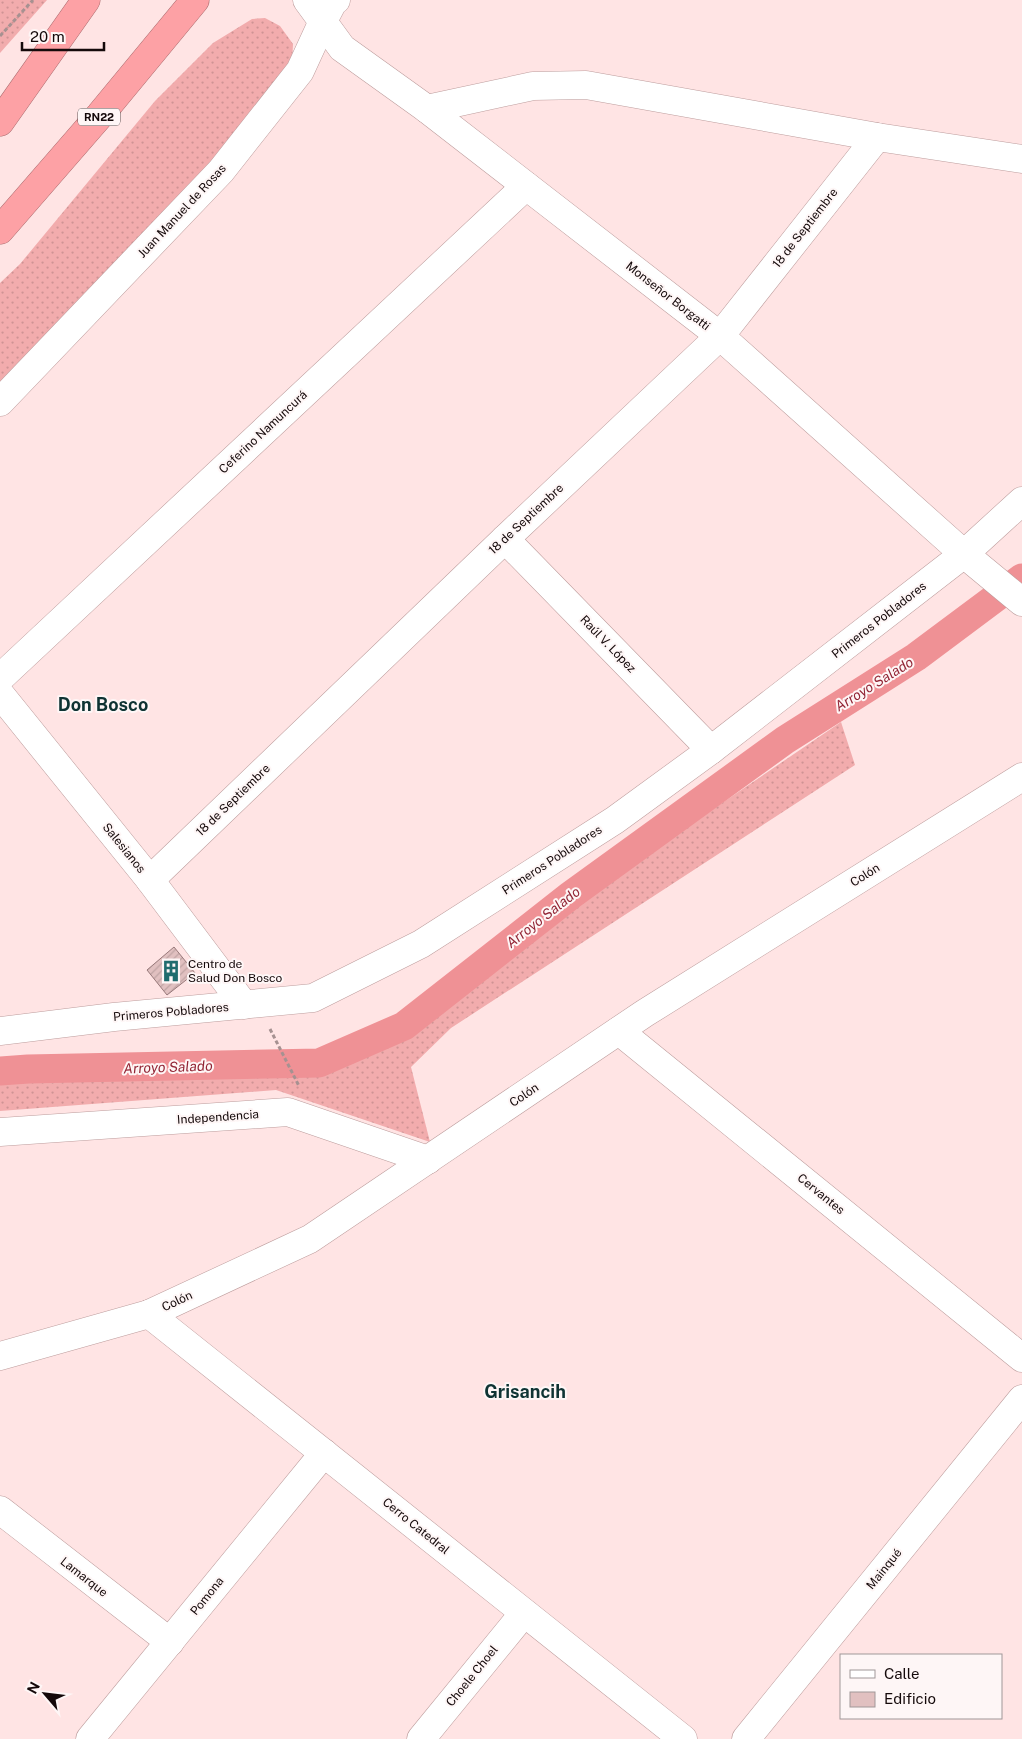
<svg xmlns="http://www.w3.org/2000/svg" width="1022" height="1739" viewBox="0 0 1022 1739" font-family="'Public Sans',sans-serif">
<defs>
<pattern id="grass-dots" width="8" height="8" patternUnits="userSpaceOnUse" patternTransform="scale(1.25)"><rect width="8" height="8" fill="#f2acad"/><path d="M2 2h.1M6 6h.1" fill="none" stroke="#cf9394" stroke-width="1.8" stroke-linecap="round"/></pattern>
<pattern id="building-hatch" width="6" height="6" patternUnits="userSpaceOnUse" patternTransform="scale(1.25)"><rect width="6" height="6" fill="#e1c0c0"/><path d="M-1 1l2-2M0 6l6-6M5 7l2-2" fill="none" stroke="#c0a4a4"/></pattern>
</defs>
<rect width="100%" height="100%" fill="#ffe4e4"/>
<g fill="url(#grass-dots)">
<path d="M0,0h47l-47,53z"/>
<path d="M265,18l15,8 13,18 -1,20 -79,99 -213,219v-99l20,-19 135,-163 58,-58 39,-24z"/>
<path d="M841,722l14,43 -404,263 -40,39 19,75 -154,-52 -276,21v-30l167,-7h148l56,-21 33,-16 168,-132z"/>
</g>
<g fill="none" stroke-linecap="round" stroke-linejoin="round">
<path stroke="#ef9195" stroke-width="29" d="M0,1071l28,-2 291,-6 85,-37 167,-131 214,-155 131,-83 106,-79"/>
</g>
<path fill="url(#building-hatch)" stroke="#98797a" d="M174,947l21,26 -28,22 -20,-25z"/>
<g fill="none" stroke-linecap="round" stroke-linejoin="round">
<g stroke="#bd9d9d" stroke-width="29">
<g id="street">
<path d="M427,109l106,-23 53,-1 291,52 145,22"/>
<path d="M505,539l206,211"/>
<path d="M0,678l526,-492"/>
<path d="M0,694l150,186 94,125"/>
<path d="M150,880l355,-341 215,-203 157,-199"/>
<path d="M0,1031l114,-14 199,-19 108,-54 194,-124 96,-70 253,-196 58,-53"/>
<path d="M619,1031l403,327"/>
<path d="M0,1132l288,-20 140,48"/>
<path d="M149,1314l534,425"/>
<path d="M0,1510l170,132"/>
<path d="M90,1739l234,-286"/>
<path d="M421,1739l103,-126"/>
<path d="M746,1739l276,-340"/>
</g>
</g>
<g stroke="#bd9d9d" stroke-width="29">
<g id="secondary">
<path d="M307,0l35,48 85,61 293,227 244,218 58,48"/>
<path d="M0,402l221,-231 79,-100 23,-50 10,-19 3,-2"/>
<path d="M0,1356l149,-42 161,-75 335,-226 377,-236"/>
</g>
</g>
<g stroke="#ab6c6f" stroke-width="29">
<g id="highway">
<path d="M0,122l86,-122"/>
<path d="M0,230l100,-115 95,-115"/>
</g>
</g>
<g stroke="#a69191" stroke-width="3" stroke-dasharray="4 2.5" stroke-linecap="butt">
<path d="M0,36l33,-36"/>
<path d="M270,1029l29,57"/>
</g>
<use href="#street" stroke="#fff" stroke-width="28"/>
<use href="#secondary" stroke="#fff" stroke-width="28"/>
<use href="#highway" stroke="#fda1a5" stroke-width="28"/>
</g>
<defs>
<g id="building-bare" transform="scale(1.725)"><path d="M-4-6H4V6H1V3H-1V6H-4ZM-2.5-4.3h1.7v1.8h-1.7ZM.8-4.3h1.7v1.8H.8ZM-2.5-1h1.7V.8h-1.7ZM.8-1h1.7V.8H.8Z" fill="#206c6e" stroke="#fef6f6" stroke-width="2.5" paint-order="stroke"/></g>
</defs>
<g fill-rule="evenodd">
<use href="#building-bare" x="171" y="971"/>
</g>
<g text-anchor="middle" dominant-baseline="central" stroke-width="4" stroke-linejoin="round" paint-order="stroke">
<rect fill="#fef6f6" stroke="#5a5051" stroke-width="1" x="78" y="108.5" width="42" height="17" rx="4"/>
<g font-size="11" font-weight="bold" fill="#14090a">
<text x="99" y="117">RN22</text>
</g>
<g font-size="12" fill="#14090a" stroke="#fef6f6">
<text transform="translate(182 211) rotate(-47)">Juan Manuel de Rosas</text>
<text transform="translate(805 228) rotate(-52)">18 de Septiembre</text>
<text transform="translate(668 296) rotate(38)">Monseñor Borgatti</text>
<text transform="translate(263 432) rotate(-43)">Ceferino Namuncurá</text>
<text transform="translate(526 519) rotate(-43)">18 de Septiembre</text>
<text transform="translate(879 620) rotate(-38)">Primeros Pobladores</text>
<text transform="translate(608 644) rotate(46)">Raúl V. López</text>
<text transform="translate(233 800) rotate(-44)">18 de Septiembre</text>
<text transform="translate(124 848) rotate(51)">Salesianos</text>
<text transform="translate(552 860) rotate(-33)">Primeros Pobladores</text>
<text transform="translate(865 875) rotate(-32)">Colón</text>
<text transform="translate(171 1012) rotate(-5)">Primeros Pobladores</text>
<text transform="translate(524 1095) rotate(-34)">Colón</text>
<text transform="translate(218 1117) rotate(-4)">Independencia</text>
<text transform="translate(821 1194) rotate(39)">Cervantes</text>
<text transform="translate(177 1301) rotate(-25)">Colón</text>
<text transform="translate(416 1526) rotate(39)">Cerro Catedral</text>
<text transform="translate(884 1569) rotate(-51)">Mainqué</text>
<text transform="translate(84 1577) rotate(38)">Lamarque</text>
<text transform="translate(207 1596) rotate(-51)">Pomona</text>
<text transform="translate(472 1676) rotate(-51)">Choele Choel</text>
</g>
<g font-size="12" fill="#14090a" stroke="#fef6f6" text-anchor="start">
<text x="188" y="964">Centro de<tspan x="188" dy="14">Salud Don Bosco</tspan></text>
</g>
<g font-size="14" font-style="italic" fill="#922535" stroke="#fef6f6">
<text transform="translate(874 684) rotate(-32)">Arroyo Salado</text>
<text transform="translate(543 917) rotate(-38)">Arroyo Salado</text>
<text transform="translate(168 1067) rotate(-2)">Arroyo Salado</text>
</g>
<g font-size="18" font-weight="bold" fill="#0f3333" stroke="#fef6f6">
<text x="103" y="704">Don Bosco</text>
<text x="525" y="1391">Grisancih</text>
</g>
</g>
<rect x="840" y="1654" width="162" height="65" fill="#fef6f6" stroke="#a09798"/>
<rect x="850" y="1670" width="25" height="8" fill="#ffffff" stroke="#a09798"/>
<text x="884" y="1679" font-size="15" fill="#14090a">Calle</text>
<rect x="850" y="1692" width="25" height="15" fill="#e1c0c0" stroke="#a09798"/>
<text x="884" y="1704" font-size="15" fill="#14090a">Edificio</text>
<g transform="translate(45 1694) rotate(298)" stroke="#fef6f6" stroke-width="4" paint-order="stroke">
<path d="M0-4L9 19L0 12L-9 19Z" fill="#14090a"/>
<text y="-8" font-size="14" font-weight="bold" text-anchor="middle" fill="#14090a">N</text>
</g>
<path d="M22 42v8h82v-8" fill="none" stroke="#14090a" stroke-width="2.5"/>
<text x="30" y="42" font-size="15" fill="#14090a" stroke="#fef6f6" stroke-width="4" paint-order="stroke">20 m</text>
</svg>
